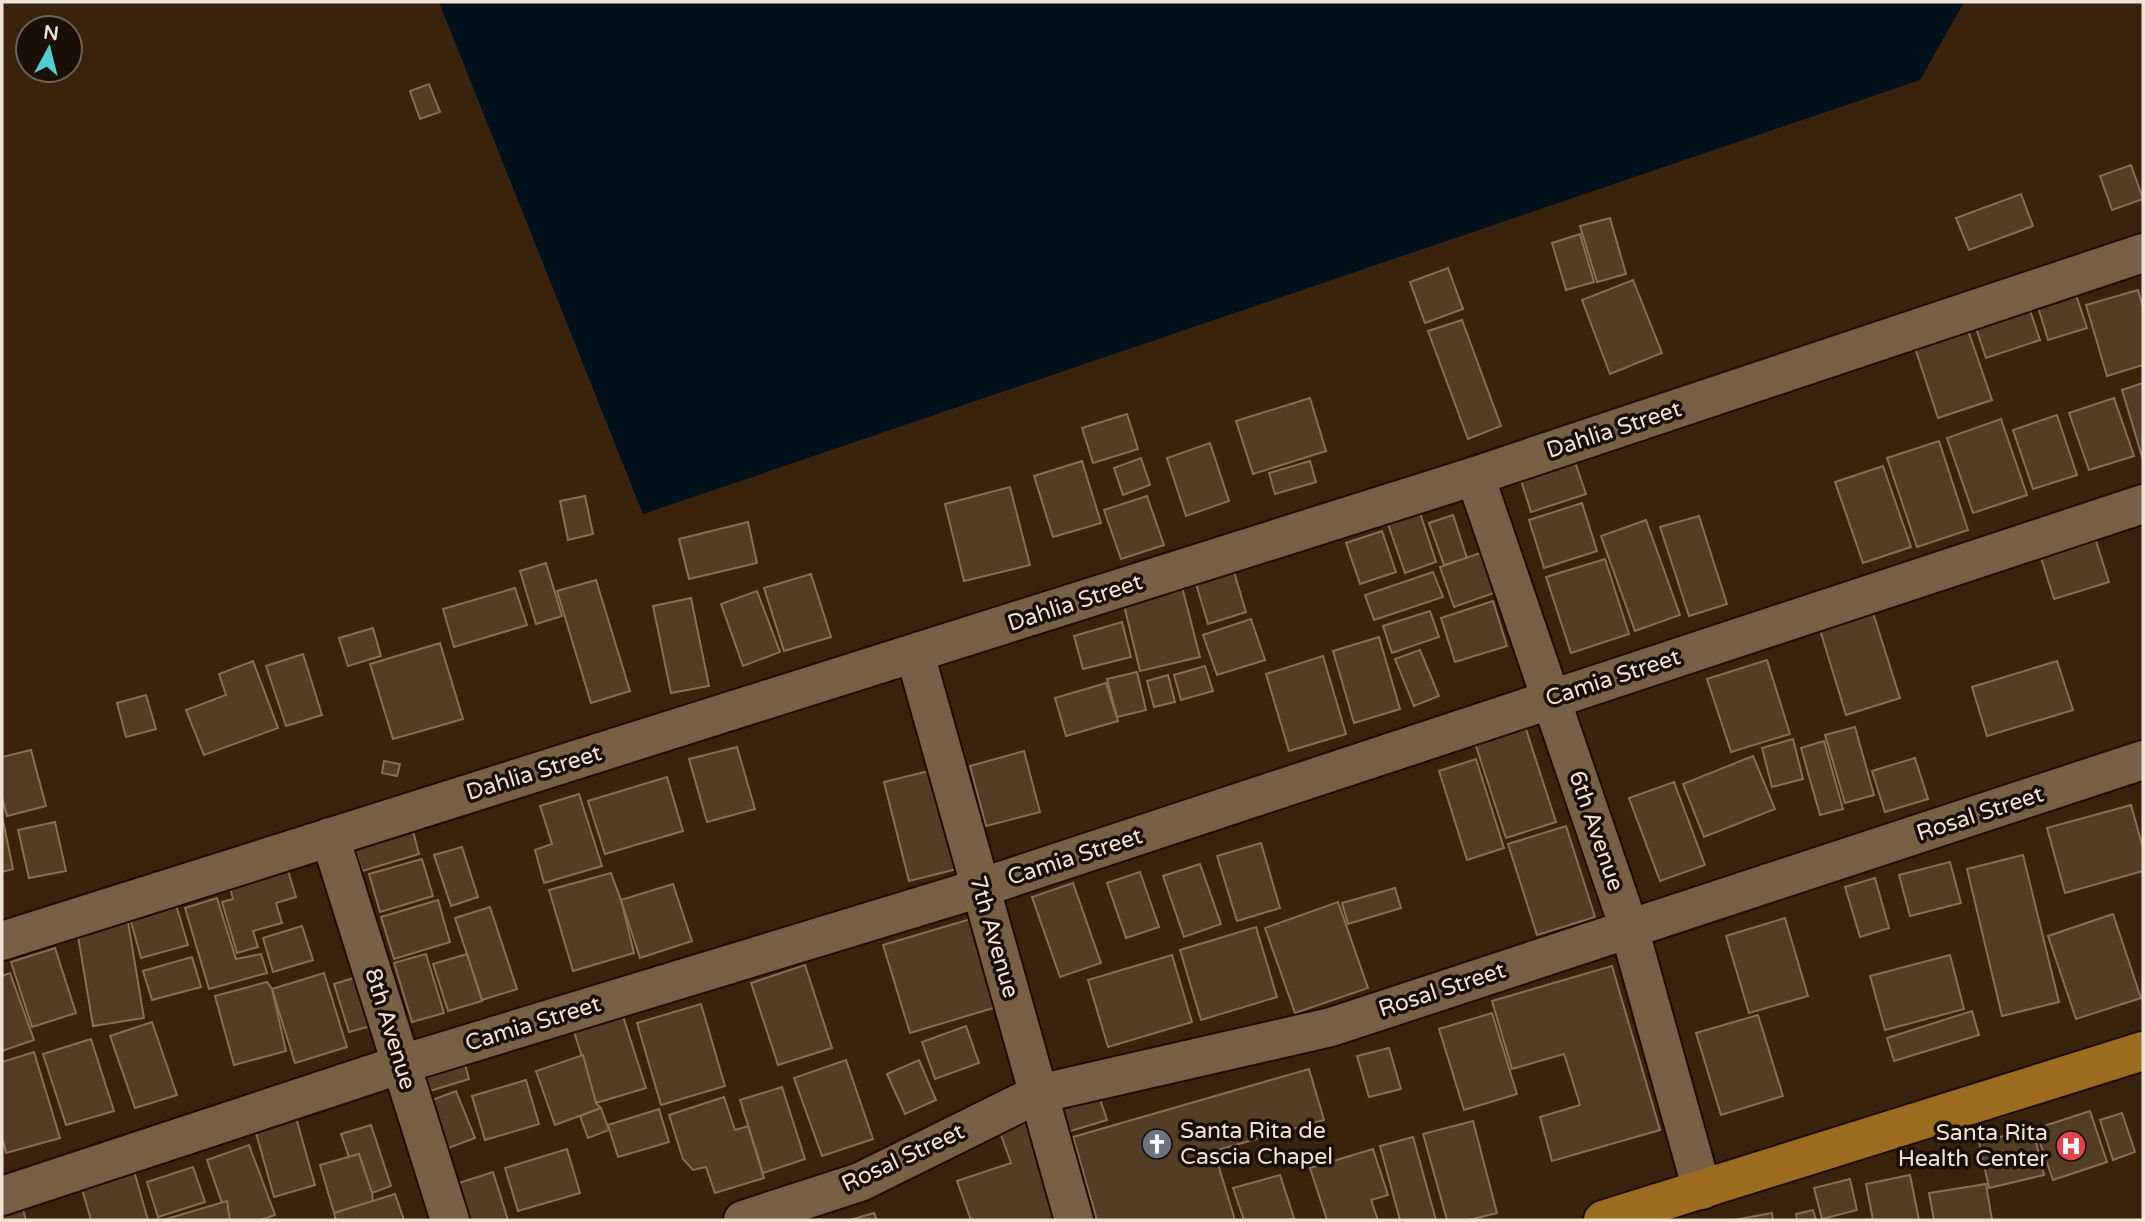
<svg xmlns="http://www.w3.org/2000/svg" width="2145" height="1222" viewBox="0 0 2145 1222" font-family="'Varela Round',sans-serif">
<rect width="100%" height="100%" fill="#39230c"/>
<path fill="#00111b" d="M439,2h1525l-44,78 -1277,434z"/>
<g fill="#543d25" stroke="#876e55" stroke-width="2">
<path d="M429,84l11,28 -20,7 -10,-28z"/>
<path d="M2131,165l12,34 -31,11 -12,-34z"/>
<path d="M2021,194l12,32 -64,24 -13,-32z"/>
<path d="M1610,218l16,56 -29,8 -17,-56z"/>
<path d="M1580,234l14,48 -28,8 -14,-47z"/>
<path d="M1448,268l15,41 -38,14 -15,-41z"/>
<path d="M1633,280l29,73 -52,21 -28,-74z"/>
<path d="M2073,286l14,42 -39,12 -13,-43z"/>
<path d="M2138,290l5,18v57l-36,11 -21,-71z"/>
<path d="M2026,298l14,42 -54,18 -14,-42z"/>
<path d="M1462,320l39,106 -33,13 -40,-108z"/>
<path d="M1968,330l24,70 -54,18 -23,-70z"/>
<path d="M2143,383v77l-21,-70z"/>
<path d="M1310,398l16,53 -73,23 -17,-53z"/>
<path d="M2114,398l20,58 -45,14 -20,-57z"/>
<path d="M1127,414l11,35 -45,14 -11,-35z"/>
<path d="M2057,415l20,60 -44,14 -20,-59z"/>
<path d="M2001,419l26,76 -54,18 -26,-75z"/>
<path d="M1939,441l29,89 -51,17 -30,-89z"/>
<path d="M1210,443l19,58 -43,15 -19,-58z"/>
<path d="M1141,458l9,27 -27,10 -9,-27z"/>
<path d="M1574,459l12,35 -55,18 -11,-35z"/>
<path d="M1082,461l19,62 -48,14 -19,-61z"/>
<path d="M1310,461l6,21 -41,12 -6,-21z"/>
<path d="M1883,466l28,81 -48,16 -28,-81z"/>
<path d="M1010,487l20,78 -66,16 -19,-77z"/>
<path d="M585,496l8,38 -25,6 -8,-39z"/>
<path d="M1147,496l17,49 -43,14 -17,-49z"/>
<path d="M1582,503l15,48 -53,17 -15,-48z"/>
<path d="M1420,513l16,49 -31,11 -17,-49z"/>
<path d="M1453,515l14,43 -23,7 -15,-42z"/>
<path d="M1699,516l28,88 -38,12 -29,-89z"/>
<path d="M1646,520l34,95 -45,16 -34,-95z"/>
<path d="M748,522l9,41 -68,16 -10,-40z"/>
<path d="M1382,531l14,41 -36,12 -14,-41z"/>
<path d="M2096,541l13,41 -55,17 -13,-41z"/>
<path d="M1480,553l14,40 -40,14 -14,-40z"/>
<path d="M1605,559l24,75 -58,19 -25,-76z"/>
<path d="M546,563l16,53 -26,8 -16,-53z"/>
<path d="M1234,572l12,40 -38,12 -12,-40z"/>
<path d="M1433,572l10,25 -69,23 -9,-25z"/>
<path d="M811,574l20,63 -47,14 -20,-63z"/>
<path d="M596,580l34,111 -39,12 -34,-112z"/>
<path d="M1182,587l18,70 -60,14 -17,-70z"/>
<path d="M515,588l12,37 -73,22 -11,-38z"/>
<path d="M757,591l23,61 -37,14 -22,-62z"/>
<path d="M691,598l18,88 -38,7 -18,-87z"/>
<path d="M1493,601l14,45 -52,16 -14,-44z"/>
<path d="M1430,611l9,26 -47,16 -9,-27z"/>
<path d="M1873,613l27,85 -54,17 -26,-85z"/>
<path d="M1251,619l14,41 -48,15 -14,-40z"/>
<path d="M1122,622l9,35 -48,12 -9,-33z"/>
<path d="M373,628l8,28 -33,10 -9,-28z"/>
<path d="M1379,637l21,72 -46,14 -21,-72z"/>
<path d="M440,643l23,76 -70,20 -23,-75z"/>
<path d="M1420,650l19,46 -25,10 -19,-47z"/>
<path d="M303,654l19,61 -36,11 -20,-60z"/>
<path d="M1323,656l23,78 -57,17 -23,-77z"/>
<path d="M1767,660l23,74 -59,18 -24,-73z"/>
<path d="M253,661l25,67 -74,27 -18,-45 40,-15 -7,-21z"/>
<path d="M2057,661l16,49 -86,26 -15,-49z"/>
<path d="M1205,666l8,25 -32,9 -7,-25z"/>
<path d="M1137,672l9,38 -29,7 -10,-38z"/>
<path d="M1168,675l7,27 -21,5 -7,-26z"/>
<path d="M1106,683l12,38 -52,15 -11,-38z"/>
<path d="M146,695l10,34 -30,8 -9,-34z"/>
<path d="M1523,720l33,102 -50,16 -33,-101z"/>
<path d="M1855,727l19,68 -29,8 -20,-68z"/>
<path d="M1793,739l10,40 -31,8 -10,-39z"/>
<path d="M1824,741l19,68 -23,6 -19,-67z"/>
<path d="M737,747l18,62 -48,13 -18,-63z"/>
<path d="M31,750l15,56 -39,10 -5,-18v-41z"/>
<path d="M1024,751l16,61 -54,14 -16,-60z"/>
<path d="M1753,756l22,53 -71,28 -21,-53z"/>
<path d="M1915,758l13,41 -43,13 -13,-41z"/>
<path d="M1476,759l28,89 -37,12 -28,-89z"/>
<path d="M384,761l16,3 -3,12 -15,-3z"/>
<path d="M941,768l24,99 -56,14 -25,-99z"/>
<path d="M667,777l16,54 -78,23 -17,-53z"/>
<path d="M1674,782l31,83 -45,16 -31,-83z"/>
<path d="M579,794l23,72 -58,17 -9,-33 17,-6 -12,-38z"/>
<path d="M2131,805l12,43v23l-78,22 -18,-65z"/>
<path d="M2,816l11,53 -11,3z"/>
<path d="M55,822l11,49 -37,7 -11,-48z"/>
<path d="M411,824l8,30 -57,17 -9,-29z"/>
<path d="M1566,826l29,91 -58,18 -29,-91z"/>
<path d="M1261,843l19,65 -43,13 -20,-65z"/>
<path d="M462,847l16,50 -27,9 -17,-51z"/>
<path d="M2023,855l36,147 -57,14 -35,-147z"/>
<path d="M422,859l11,37 -53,16 -11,-38z"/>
<path d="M1950,862l11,41 -51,13 -11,-41z"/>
<path d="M286,864l10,33 -20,6 6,20 -29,8 5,16 -21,6 -15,-51 11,-3 -5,-19z"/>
<path d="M1200,864l21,60 -37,13 -21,-61z"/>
<path d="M1140,872l19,55 -33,11 -19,-55z"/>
<path d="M611,873l10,27 13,53 -61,18 -24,-81z"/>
<path d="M1875,878l14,50 -29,9 -15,-50z"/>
<path d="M1073,883l28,80 -41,14 -28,-80z"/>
<path d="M673,884l19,57 -52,17 -19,-58z"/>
<path d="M1395,888l6,20 -53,16 -6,-21z"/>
<path d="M217,898l19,61 25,-5 6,19 -58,16 -24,-81z"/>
<path d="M438,900l12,42 -56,17 -13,-42z"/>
<path d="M1338,902l30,86 -73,25 -30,-85z"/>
<path d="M176,905l12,40 -47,13 -11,-40z"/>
<path d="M490,907l27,82 -35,11 -27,-82z"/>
<path d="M2113,914l28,84 -65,21 -28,-83z"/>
<path d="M974,918l26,88 -90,27 -27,-88z"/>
<path d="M1785,918l23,78 -59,17 -23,-77z"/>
<path d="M128,922l16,96 -51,8 -16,-96z"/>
<path d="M302,926l11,34 -40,12 -10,-34z"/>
<path d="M1256,927l21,70 -76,23 -21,-70z"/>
<path d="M55,948l21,65 -44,14 -21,-65z"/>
<path d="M426,954l18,59 -32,9 -18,-59z"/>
<path d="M467,954l15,47 -34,10 -15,-47z"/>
<path d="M1172,955l20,67 -84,25 -20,-67z"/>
<path d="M1950,955l14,54 -79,21 -15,-54z"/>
<path d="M192,957l9,30 -49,13 -9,-29z"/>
<path d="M805,965l27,83 -54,17 -27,-82z"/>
<path d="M1612,966l48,164 -108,31 -12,-44 40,-12 -16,-51 -52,15 -20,-68z"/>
<path d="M10,973l24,67 -32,11v-75z"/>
<path d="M324,973l23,74 -52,16 -23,-74z"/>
<path d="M357,977l14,49 -22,6 -15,-48z"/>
<path d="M267,982l5,7 14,62 -52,14 -19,-69z"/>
<path d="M701,1004l24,82 -64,19 -24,-82z"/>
<path d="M1972,1011l7,24 -85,26 -7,-23z"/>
<path d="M622,1013l24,75 -50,15 -23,-75z"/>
<path d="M1492,1013l25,81 -53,16 -25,-81z"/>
<path d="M1758,1015l25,81 -62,19 -25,-82z"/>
<path d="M152,1022l25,73 -42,13 -25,-72z"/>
<path d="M966,1026l13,37 -44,16 -13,-37z"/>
<path d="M91,1039l23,72 -48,14 -23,-71z"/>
<path d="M1389,1048l12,41 -32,8 -12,-41z"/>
<path d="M34,1052l26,86 -54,15 -4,-16v-75z"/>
<path d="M583,1055l13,48 5,5 -46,17 -19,-54z"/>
<path d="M463,1057l6,22 -39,12 -6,-23z"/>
<path d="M846,1060l27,79 -51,17 -28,-78z"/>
<path d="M919,1060l17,40 -31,14 -18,-40z"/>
<path d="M1309,1069l15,51 -110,31 21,69h-138l-24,-83z"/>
<path d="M526,1080l13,44 -54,16 -13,-44z"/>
<path d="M782,1087l23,72 -42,14 -23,-73z"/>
<path d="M1096,1087l11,33 -43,13 -11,-34z"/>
<path d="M456,1091l19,47 -37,14 -19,-47z"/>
<path d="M724,1097l11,33 13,-4 16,52 -49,15 -9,-26 -13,3 -10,-11 -14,-44z"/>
<path d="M601,1108l8,22 -21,8 -8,-22z"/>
<path d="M659,1109l10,33 -51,15 -10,-32z"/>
<path d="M2090,1111l17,51 -54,18 -18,-51z"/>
<path d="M2122,1113l13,39 -22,8 -13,-40z"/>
<path d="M295,1114l20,71 -41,12 -20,-71z"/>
<path d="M1473,1121l24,92 -28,7h-22l-24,-86z"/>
<path d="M1029,1122l33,98h-91l-14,-39 54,-18 -11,-31z"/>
<path d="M371,1125l20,61 -19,7 -13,-39 -10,3 -8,-23z"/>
<path d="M2033,1129l11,46 -55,13 -10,-46z"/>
<path d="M1413,1137l23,83h-36l-20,-74z"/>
<path d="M249,1145l26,70 -14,5h-33l-21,-60z"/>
<path d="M567,1149l13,44 -62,18 -13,-43z"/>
<path d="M1373,1149l15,46 -17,5 7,20h-51l-17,-52z"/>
<path d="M359,1154l13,39 1,9 -39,11 -14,-48z"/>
<path d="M193,1167l12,35 -47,15 -11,-35z"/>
<path d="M134,1171l14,49h-57l-10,-34z"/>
<path d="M493,1172l15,48h-43l-12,-35z"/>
<path d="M1280,1175l14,43 -7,2h-43l-11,-32z"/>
<path d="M1910,1175l9,45h-46l-7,-36z"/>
<path d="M1850,1179l7,31 -35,9 -8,-31z"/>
<path d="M1986,1184l6,36h-58l-5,-27z"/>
<path d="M395,1194l9,26h-68l-2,-7z"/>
<path d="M227,1201l3,19h-67z"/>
<path d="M21,1203l5,17h-24v-11z"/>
<path d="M1813,1210l3,10h-19l-1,-6z"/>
<path d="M874,1213l3,7h-27z"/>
<path d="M1772,1213l1,7h-39z"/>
</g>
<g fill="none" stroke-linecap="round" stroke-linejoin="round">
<g stroke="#1f0c00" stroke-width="42">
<g id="minor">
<path d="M1475,476l154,452 73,262"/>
<path d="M915,654l159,566"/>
<path d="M330,837l120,383"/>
<path d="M2,941l1473,-465 668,-223"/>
<path d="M2,1196l400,-132 578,-176 1163,-384"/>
<path d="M743,1220l117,-38 178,-88 293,-67 812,-267"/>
</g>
</g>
<g stroke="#1f0c00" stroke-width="42">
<path id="major" d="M1603,1220l540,-169"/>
</g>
<use href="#minor" stroke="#786047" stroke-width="38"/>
<use href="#major" stroke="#9c6d21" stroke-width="38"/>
</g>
<defs>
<g id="church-disc" transform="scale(1.575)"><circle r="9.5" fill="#6b7280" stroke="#190f06"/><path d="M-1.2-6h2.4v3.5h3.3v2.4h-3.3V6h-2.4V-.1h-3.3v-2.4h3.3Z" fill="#fff"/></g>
<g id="hospital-disc" transform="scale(1.575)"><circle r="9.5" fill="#e0444e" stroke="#190f06"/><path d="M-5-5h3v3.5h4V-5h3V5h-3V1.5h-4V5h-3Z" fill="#fff"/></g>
</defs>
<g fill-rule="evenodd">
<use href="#church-disc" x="1157" y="1144"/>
<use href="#hospital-disc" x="2071" y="1146"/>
</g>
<g text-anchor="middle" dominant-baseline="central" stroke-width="7" stroke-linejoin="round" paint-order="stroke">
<g font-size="23" fill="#f0e2d4" stroke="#190f06">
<text transform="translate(1614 430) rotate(-18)">Dahlia Street</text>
<text transform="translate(1075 603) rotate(-18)">Dahlia Street</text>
<text transform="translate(1613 678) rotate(-18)">Camia Street</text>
<text transform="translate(534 773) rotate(-17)">Dahlia Street</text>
<text transform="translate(1980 814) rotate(-18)">Rosal Street</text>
<text transform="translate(1596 831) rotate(71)">6th Avenue</text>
<text transform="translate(1075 857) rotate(-18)">Camia Street</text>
<text transform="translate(994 937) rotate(74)">7th Avenue</text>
<text transform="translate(1442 990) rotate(-18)">Rosal Street</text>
<text transform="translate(533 1024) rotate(-17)">Camia Street</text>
<text transform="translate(390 1029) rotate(73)">8th Avenue</text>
<text transform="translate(903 1158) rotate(-25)">Rosal Street</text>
</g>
<g font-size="23" fill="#f0e2d4" stroke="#190f06" text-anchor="start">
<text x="1180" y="1131">Santa Rita de<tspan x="1180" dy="26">Cascia Chapel</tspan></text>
<text x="2048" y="1133" text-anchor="end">Santa Rita<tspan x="2048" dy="26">Health Center</tspan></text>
</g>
</g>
<rect width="2145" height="1222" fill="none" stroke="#f0e2d4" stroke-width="7"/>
<g transform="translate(49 49) rotate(7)"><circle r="33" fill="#190f06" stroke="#6f6358" stroke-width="2"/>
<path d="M0-5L12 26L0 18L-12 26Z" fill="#53cdcb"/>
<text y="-10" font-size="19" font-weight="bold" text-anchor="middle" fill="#f0e2d4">N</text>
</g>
</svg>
